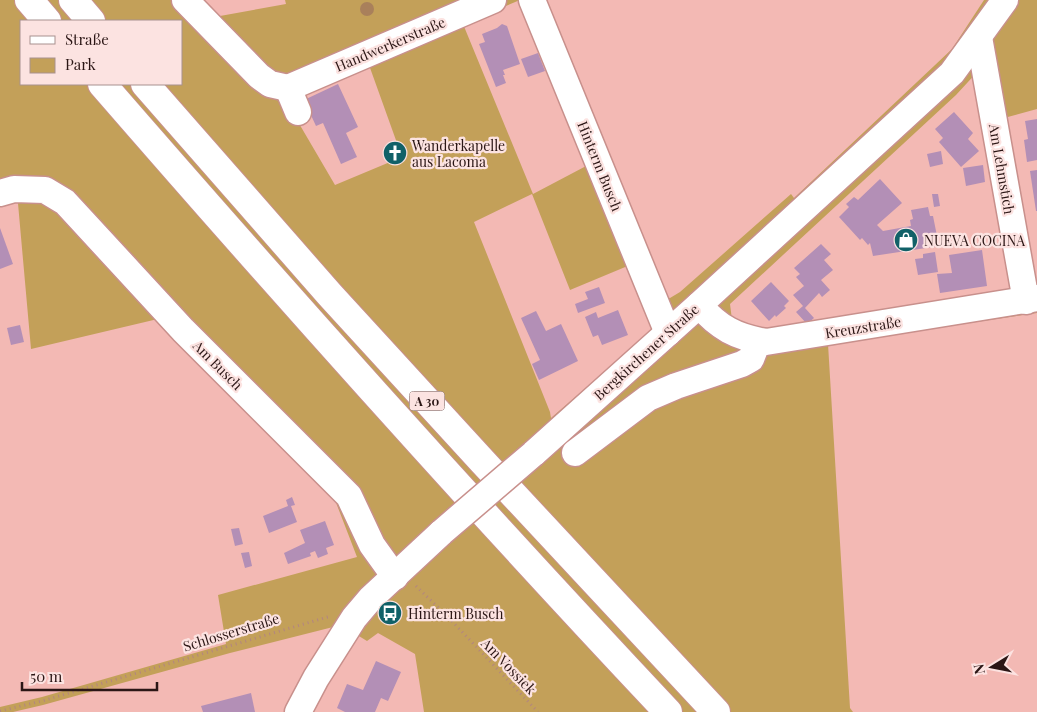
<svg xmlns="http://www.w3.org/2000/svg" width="1037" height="712" viewBox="0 0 1037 712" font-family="'Playfair Display',serif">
<rect width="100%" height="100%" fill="#f3b9b4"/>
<path fill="#c3a059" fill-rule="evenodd" d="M0,0h203l17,16 66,-12 -1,-4h235l-57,24 70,170 55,-29 -66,-165h24l-1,5 116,291 9,2 10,-6 111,-98 3,4 158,-149 32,-49h53v109l-33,9 -13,-61 -35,38 -226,209 2,16 21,12 284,-41v22l-209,31 22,364 3,4h-429l-9,-58 -37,-21 -11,8 -26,-16 -111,28 -187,52 -30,7h-13v-5l42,-10 184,-53 -8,-49 139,-38 -27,-70 -168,-169 -131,31 -15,-168 -16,4zM21,21h160v63h-160zM369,65l33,92 -67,28 -48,-82zM532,194l38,96 60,-25 26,62 -105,91 -1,-6 -76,-190z"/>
<g fill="#b38fb6">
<path d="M502,24l5,2 13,38 -17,6 2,5h-2l3,8 -10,4 -17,-43 6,-2 -3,-8 15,-6z"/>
<path d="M538,53l7,18 -17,6 -7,-18z"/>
<path d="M338,84l20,43 -12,6 11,24 -16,7 -18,-41 -7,3 -12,-26z"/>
<path d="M954,112l19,21 -5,6 11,12 -18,16 -22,-25 4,-4 -8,-9z"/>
<path d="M1037,119v41l-10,2 -3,-22 4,-1 -3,-18z"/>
<path d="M941,151l2,13 -13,3 -3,-13z"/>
<path d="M983,165l2,17 -19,4 -3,-18z"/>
<path d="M1037,170v41h-1l-6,-40z"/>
<path d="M880,179l22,24 -25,22 6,6 28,-5 -1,-6 3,-1 -2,-9 17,-3 2,9h3l6,30 -66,10 -3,-13 -2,2 -6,-7 -2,2 -21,-23 10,-10 -3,-3 8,-7 4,3z"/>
<path d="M932,194h6l2,12 -6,1z"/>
<path d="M0,228l13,36 -13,5z"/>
<path d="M821,244l10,10 -7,6 9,10 -12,10 9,10 -8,7 -3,-4 -14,15 9,10 -7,6 -11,-12 7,-6 -10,-11 11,-9 -8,-9 4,-3 -6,-6z"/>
<path d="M982,250l5,36 -47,7 -3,-19 15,-1 -3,-18z"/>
<path d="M935,252l3,20 -20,3 -3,-16 8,-1v-4z"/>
<path d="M771,282l18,19 -5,5 2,2 -10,9 -1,-2 -6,6 -18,-20z"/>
<path d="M599,287l6,16 -27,10 -3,-9 13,-5 -3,-7z"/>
<path d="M618,310l10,25 -26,10 -4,-10 -5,2 -8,-20 11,-5 2,6z"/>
<path d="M536,311l10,20 15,-7 17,37 -39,19 -7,-16 8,-4 -19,-42z"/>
<path d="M20,325l4,17 -13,3 -4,-17z"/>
<path d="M292,497l3,8 -4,1 6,16 -28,11 -6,-17 25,-10 -2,-6z"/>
<path d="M325,521l9,24 -8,3 2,6 -10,4 -3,-7 -5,2 1,3 -23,8 -4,-11 21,-10 -5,-13z"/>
<path d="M239,528l4,16 -8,2 -4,-17z"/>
<path d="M249,552l3,14 -7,2 -4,-15z"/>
<path d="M376,661l25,11 -13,29 -7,-3 -6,14h-30l-8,-4 10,-24 16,6z"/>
<path d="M251,693l4,19h-52l-2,-6z"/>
</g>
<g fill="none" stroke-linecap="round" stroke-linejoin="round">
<g stroke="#c8908c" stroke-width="29">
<g id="minor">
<path d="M185,0l74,76 11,8 18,4"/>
<path d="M532,0l136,333"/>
<path d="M979,37l47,264"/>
<path d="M288,88l205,-88"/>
<path d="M288,88l10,24"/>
<path d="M0,193l14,-4 31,1 20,12 118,128 166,166 23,49 23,32"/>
<path d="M699,305c20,23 37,32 67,37l271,-44"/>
<path d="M575,453l73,-55 28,-12 66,-22 9,-5 7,-18"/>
<path d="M533,454l166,-149 253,-232 53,-73"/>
<path d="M298,712l18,-34 38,-60 17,-20 71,-66"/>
</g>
</g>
<g stroke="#c8908c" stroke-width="30">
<g id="highway">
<path d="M29,0l18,21"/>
<path d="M73,0l18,21"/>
<path d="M102,84c185,213 373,423 566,628"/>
<path d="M145,84l185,211 153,167 233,250"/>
</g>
</g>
<g stroke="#b38581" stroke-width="3" stroke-dasharray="1 4" stroke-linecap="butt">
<path d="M416,586l33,32 89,94"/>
<path d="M0,711l42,-10 289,-85"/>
</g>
<use href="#minor" stroke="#fff" stroke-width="26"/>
<use href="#highway" stroke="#fff" stroke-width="28"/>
<g stroke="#c8908c" stroke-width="29" stroke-linecap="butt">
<path id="minor-bridge" d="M442,532l91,-78"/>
</g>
<use href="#minor-bridge" stroke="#fff" stroke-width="26"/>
</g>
<circle fill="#a9805b" cx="367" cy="9" r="7"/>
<defs>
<g id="church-disc" transform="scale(1.25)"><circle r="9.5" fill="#116168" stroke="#fce3e1"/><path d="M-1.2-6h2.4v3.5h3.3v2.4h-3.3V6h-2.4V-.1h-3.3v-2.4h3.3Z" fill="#fff"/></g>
<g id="shop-disc" transform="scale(1.25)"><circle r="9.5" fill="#116168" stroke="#fce3e1"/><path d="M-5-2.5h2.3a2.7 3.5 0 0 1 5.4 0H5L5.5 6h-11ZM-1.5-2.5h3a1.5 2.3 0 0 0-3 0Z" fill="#fff"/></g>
<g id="bus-disc" transform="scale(1.25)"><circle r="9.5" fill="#116168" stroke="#fce3e1"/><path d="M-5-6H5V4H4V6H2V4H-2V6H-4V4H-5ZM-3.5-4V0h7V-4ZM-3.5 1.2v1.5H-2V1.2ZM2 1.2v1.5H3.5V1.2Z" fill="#fff"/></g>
</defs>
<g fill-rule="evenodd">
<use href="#church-disc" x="395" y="153"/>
<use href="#shop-disc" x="906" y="240"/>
<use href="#bus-disc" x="390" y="613"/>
</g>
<g text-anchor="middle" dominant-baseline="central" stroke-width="4.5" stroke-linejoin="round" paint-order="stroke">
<rect fill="#fce3e1" stroke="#6a5452" stroke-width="1" x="409.5" y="391.5" width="35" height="19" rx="4"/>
<g font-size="12" font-weight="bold" fill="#2b1615">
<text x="427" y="401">A 30</text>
</g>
<g font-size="14" fill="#2b1615" stroke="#fce3e1">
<text transform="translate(390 44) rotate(-23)">Handwerkerstraße</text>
<text transform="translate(600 166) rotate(68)">Hinterm Busch</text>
<text transform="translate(1002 169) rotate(80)">Am Lehmstich</text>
<text transform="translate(863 327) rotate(-9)">Kreuzstraße</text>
<text transform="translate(646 352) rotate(-42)">Bergkirchener Straße</text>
<text transform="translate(218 365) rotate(45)">Am Busch</text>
<text transform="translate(231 632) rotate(-17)">Schlosserstraße</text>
<text transform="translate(509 666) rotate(46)">Am Vossiek</text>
</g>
<g font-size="14" fill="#2b1615" stroke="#fce3e1" text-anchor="start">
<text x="412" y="145">Wanderkapelle<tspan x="412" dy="16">aus Lacoma</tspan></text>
<text x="924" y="240">NUEVA COCINA</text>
<text x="408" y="613">Hinterm Busch</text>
</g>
</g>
<rect x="20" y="20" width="162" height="65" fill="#fce3e1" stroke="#a8918f"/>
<rect x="30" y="36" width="25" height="8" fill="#ffffff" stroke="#a8918f"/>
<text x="65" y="45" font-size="15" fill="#2b1615">Straße</text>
<rect x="30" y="58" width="25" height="15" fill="#c3a059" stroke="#a8918f"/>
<text x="65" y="70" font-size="15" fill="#2b1615">Park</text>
<g transform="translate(992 667) rotate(260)" stroke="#fce3e1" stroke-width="4" paint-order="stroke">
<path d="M0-4L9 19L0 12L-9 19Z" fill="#2b1615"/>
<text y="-8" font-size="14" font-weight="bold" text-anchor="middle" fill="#2b1615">N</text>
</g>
<path d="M22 682v8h135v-8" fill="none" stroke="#2b1615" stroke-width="2.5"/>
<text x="30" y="682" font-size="15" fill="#2b1615" stroke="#fce3e1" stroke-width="4" paint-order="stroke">50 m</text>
</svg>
